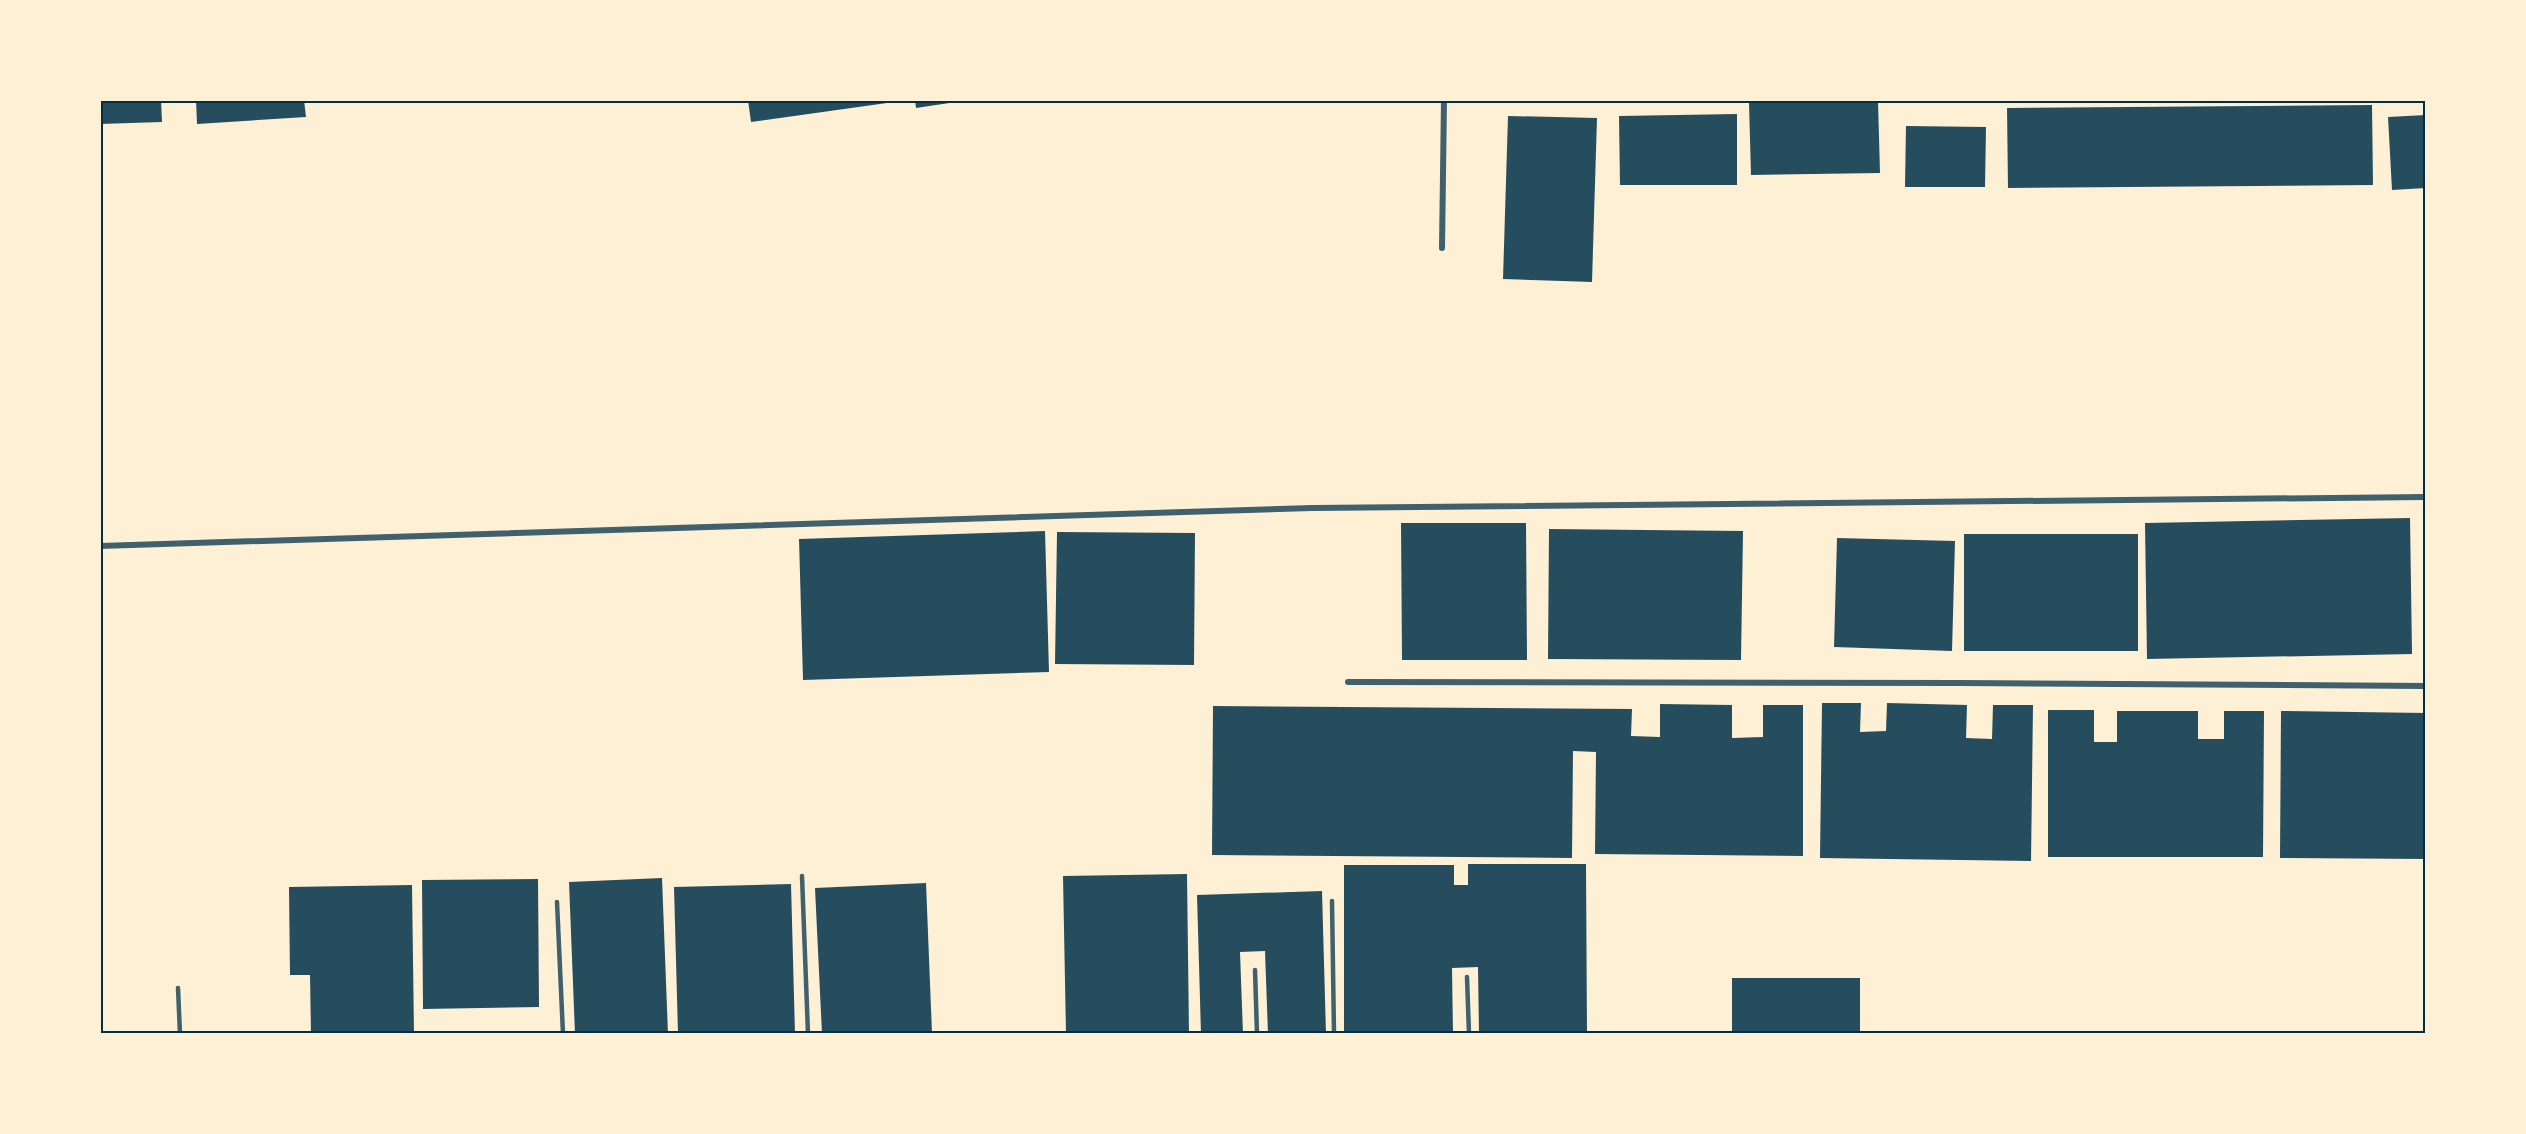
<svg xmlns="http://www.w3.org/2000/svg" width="2526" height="1134" viewBox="0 0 2526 1134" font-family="'Open Sans',sans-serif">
<rect width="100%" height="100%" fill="#fdf0d5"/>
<g fill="#264d5e">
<path d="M100,100h61l1,22 -62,2z"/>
<path d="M196,100h108l2,17 -109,7z"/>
<path d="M748,100h146v2l-143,20z"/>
<path d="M915,100h41v2l-40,6z"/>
<path d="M1878,101l2,72 -129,2 -2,-72z"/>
<path d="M2372,105l1,80 -365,3 -1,-80z"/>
<path d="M1737,114v71h-117l-1,-69z"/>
<path d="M2426,115v73l-34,2 -4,-73z"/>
<path d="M1508,116l89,2 -5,164 -89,-3z"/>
<path d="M1906,126l80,1 -1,60h-80z"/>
<path d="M2410,518l2,136 -265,5 -2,-136z"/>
<path d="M1401,523h125l1,137h-125z"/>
<path d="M1549,529l194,2 -2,129 -193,-1z"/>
<path d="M1045,531l4,141 -246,8 -4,-141z"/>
<path d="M1057,532l138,1 -1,132 -139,-1z"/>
<rect x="1964" y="534" width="174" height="117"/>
<path d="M1837,538l118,3 -3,110 -118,-4z"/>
<path d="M1822,703h39l-1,29 26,-1 1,-28 80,2 -1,33 26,1 1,-34h40l-2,156 -211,-3z"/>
<path d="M1660,704l72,1v33l31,-1v-32h40v151l-208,-2 1,-102 -23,-1 -1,107 -360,-3 1,-149 419,3 -1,27 29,1z"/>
<path d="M2048,710h46v32h23v-31h81v28h26v-28h40l-1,146h-215z"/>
<path d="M2281,711l145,2v146l-146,-1z"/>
<path d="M1468,864h118l1,170h-108l-1,-67 -26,1 1,66h-109v-169h110v20h14z"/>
<path d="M1187,874l2,160h-123l-3,-158z"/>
<path d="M662,878l6,156h-93l-6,-152z"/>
<path d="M538,879l1,128 -116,2 -1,-129z"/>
<path d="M926,883l6,150 -110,1 -7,-146z"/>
<path d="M791,884l4,150h-117l-4,-147z"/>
<path d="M412,885l2,149h-103l-1,-59h-20l-1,-88z"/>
<path d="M1322,891l4,143h-58l-3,-83 -25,1 3,82h-42l-4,-139z"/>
<rect x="1732" y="978" width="128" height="56"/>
</g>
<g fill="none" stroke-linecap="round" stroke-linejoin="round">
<g stroke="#3f606c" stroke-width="4.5">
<path d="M802,876l6,158"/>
<path d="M1332,901l2,133"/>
<path d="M557,902l6,132"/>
<path d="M1255,970l2,64"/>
<path d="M1467,977l2,57"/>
<path d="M178,988l2,46"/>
</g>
<g stroke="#3f606c" stroke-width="6">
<path d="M1442,248l2,-148"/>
<path d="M100,546l1212,-38 1114,-11"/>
<path d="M1348,682l611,1 467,3"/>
</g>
</g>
<rect width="2526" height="1134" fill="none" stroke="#fdf0d5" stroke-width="204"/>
<rect x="102" y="102" width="2322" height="930" fill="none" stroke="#003049" stroke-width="2"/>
</svg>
